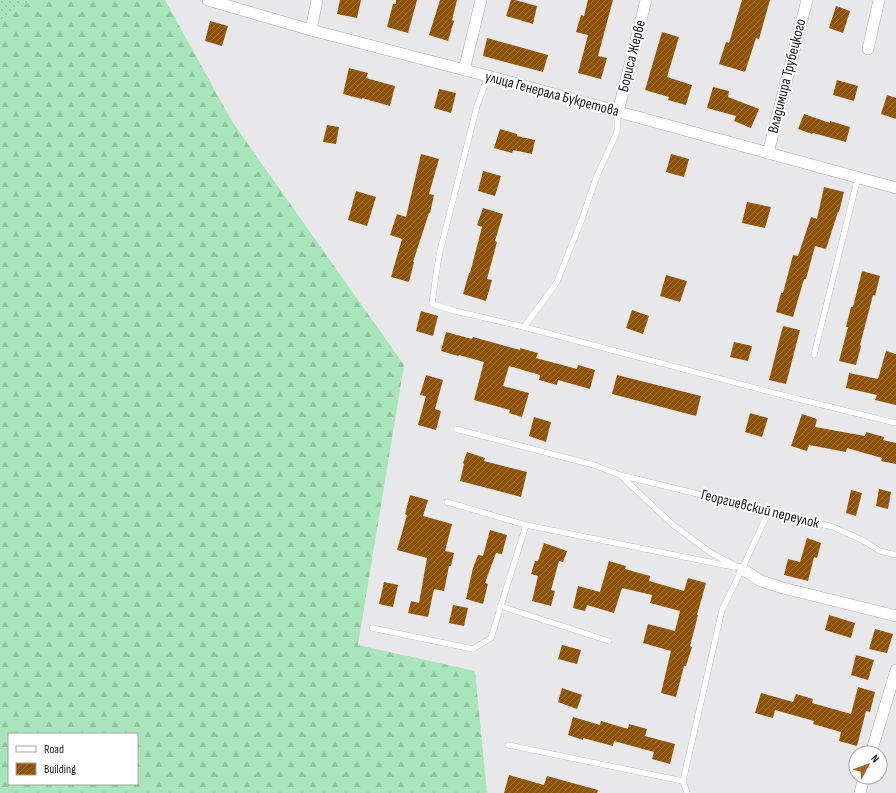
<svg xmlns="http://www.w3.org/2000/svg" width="896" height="793" viewBox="0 0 896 793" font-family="'Sofia Sans Condensed',sans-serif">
<defs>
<pattern id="grass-dots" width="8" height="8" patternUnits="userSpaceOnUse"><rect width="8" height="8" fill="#a8e5ba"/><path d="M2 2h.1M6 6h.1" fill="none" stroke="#90c49f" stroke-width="1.8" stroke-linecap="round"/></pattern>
<pattern id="forest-firs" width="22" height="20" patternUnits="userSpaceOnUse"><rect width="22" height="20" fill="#a8e5ba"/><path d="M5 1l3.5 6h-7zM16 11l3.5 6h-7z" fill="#90c49f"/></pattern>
<pattern id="building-hatch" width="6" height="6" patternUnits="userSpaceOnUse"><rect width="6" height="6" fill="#8e5307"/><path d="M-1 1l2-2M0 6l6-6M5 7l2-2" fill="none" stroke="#9b723c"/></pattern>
</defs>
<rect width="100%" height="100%" fill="#e8e8ea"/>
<path fill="url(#grass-dots)" d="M0,0h32l-32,21z"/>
<path fill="url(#forest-firs)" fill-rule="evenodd" d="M32,0h133l68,123 171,242 -46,280 117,26 12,122h-487v-772zM9,734h128v50h-128z"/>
<g fill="url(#building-hatch)">
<path d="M340,0h21l-4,18 -20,-4z"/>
<path d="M396,0h21l-9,33 -21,-6 6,-23h3z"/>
<path d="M440,0h17l-5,20 2,1 -6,20 -19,-6z"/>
<path d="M511,0h4l22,6 -4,18 -27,-8z"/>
<path d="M588,0h25l-15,56 9,2 -6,21 -23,-6 10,-38 -12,-3 5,-17 3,1z"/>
<path d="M742,0h28l-11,39 -3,-1 -11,34 -26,-8 7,-22 3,1z"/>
<path d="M836,6l14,5 -7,22 -14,-5z"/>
<path d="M210,21l18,5 -6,20 -17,-5z"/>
<path d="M662,32l17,5 -12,40 25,8 -6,20 -18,-5 1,-3 -24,-7z"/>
<path d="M487,38l61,17 -5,17 -60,-16z"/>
<path d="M349,68l19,5 -2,5 29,8 -5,20 -28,-8v1l-19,-5z"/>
<path d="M837,80l21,6 -4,15 -21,-6z"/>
<path d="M713,87l16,4 -1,6 31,12 -8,19 -17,-7 2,-5 -29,-8z"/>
<path d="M439,89l17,4 -5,20 -17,-5z"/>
<path d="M887,95l9,3v21l-15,-5z"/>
<path d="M804,114l26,9v-2l20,6 -4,15 -33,-9 -1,1 -14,-5z"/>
<path d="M327,125l12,2 -3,17 -13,-2z"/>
<path d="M500,129l17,5v2l18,4 -3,14 -19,-4 -1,3 -18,-5z"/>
<path d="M421,154l18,5 -10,35 5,1 -4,18h-1l-16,49h1l-5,20 -18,-5 11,-38 -12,-4 7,-21 9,3z"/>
<path d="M671,154l18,5 -5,18 -18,-5z"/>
<path d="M483,171l18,5 -6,20 -17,-5z"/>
<path d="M824,187l20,5 -5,20h-1l-12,37 -11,-3 -9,33h-2l-11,38 -17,-5 5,-19h2l10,-38 5,1 13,-39 6,2z"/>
<path d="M356,191l20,6 -9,29 -19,-6z"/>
<path d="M747,202l24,5 -6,21 -23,-5z"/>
<path d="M483,208l20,6 -8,27 2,1 -10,37 5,1 -6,21 -23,-7 6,-21h1l12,-46 -5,-2z"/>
<path d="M862,271l18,5 -5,20 -2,-1 -13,50 1,1 -5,19 -17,-4 9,-34h-2l5,-20h2z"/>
<path d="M666,275l21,6 -7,21 -20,-6z"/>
<path d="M632,310l17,6 -6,18 -17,-6z"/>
<path d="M421,311l17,5 -5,20 -17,-5z"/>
<path d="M783,326l17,4 -14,54 -17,-4z"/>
<path d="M446,332l26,7 1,-2 47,13v-2l18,5 -2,5 41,11 1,-4 17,5 -5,19 -32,-9 -1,5 -18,-5 1,-5 -31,-9 -6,20 26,7 -7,24 -13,-4 1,-3 -36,-10 10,-38 -25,-7 -1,1 -17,-5z"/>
<path d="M734,342l18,4 -4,15 -18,-4z"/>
<path d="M886,351l10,3v51l-21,-5 2,-5 -31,-7 3,-15 29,6z"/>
<path d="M426,375l17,5 -8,29 6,2 -5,19 -18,-5 8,-29 -6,-1z"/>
<path d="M617,375l84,21 -5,20 -84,-22z"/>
<path d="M750,413l18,5 -6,19 -17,-5z"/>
<path d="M802,414l15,5 -2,8 50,9 1,-4 18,5 -1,3 13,3v21l-15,-3 1,-3 -35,-10 -1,4 -37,-7 -2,6 -16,-5z"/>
<path d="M534,417l17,5 -5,20 -17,-6z"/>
<path d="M467,452l18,6 -1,3 43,11 -6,25 -61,-16 4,-17 -1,-1z"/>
<path d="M879,489l12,3 -3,17 -12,-3z"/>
<path d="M851,490l11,3 -6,23 -10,-3z"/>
<path d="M410,495l18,5 -5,16 29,8 -7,27 9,2 -3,13h-2l-5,25 -10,-2 -6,28 -20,-4 3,-12 8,2 8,-45 -30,-8 10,-35 -2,-1z"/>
<path d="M490,530l17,5 -5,19 -6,-1 -11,30 3,1 -5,20 -17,-5 7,-31 5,-13 5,1z"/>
<path d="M807,538l14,5 -4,15 -3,-1 -6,24 -24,-6 4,-16 12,3z"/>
<path d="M544,543l23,8 -4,11 -4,-1 -8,29 4,1 -4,15 -19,-5 6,-25 -7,-2 4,-13h3z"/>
<path d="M609,561l17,5 -1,3 25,7 -1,5 35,10 4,-13 18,5 -9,32h1l-8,31 2,1 -6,19h-2l-8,31 -15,-4 10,-42 -28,-8 5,-19 27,7 5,-20 -30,-8 2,-8 -30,-7 -8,25 -27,-8 -2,6 -12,-3 5,-22 22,6z"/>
<path d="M384,582l14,3 -5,22 -14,-3z"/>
<path d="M453,605l15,3 -4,18 -15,-3z"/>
<path d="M829,615l26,8 -4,15 -26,-8z"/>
<path d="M875,629l18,5 -6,19 -18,-4z"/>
<path d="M562,645l19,5 -4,14 -19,-5z"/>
<path d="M856,655l18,5 -6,20 -17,-5z"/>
<path d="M858,687l17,5 -5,20 -4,-1 -9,35 -18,-5 2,-9 -28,-8 1,-3 -39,-11 -2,8 -18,-5 6,-20 32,9 3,-8 17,5 -1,4 39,11z"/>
<path d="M562,688l20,7 -5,14 -19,-7z"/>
<path d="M573,717l27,8 1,-4 27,8 1,-5 18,5 -2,7 30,8 -5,20 -18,-5 2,-7 -40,-11 -1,5 -30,-8v2l-15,-5z"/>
<path d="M509,775l35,10 3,-9 51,14 -1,3h-93z"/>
</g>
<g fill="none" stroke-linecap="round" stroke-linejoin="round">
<g stroke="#adadaf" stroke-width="6">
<g id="service">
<path d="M488,76l-11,30 -37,145 -4,23 -4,30 23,7 69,16 258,68 114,28"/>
<path d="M524,327l33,-45 25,-63 14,-41 21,-46 1,-20"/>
<path d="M814,355l44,-178"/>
<path d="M456,429l138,36 26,10 52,49 39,29 31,16"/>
<path d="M620,475l213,52 29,13 18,11 16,4"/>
<path d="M447,502l79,23 208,42"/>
<path d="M500,606l109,35"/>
<path d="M372,628l101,21 18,-11 35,-113"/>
<path d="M508,745l175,36"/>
<path d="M687,793l-4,-12 39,-171 20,-41 27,-58"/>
</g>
</g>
<g stroke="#adadaf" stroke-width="12">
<g id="minor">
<path d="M208,0l103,30 177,46 408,112"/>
<path d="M311,30l6,-30"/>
<path d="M868,49l11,-49"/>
<path d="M464,70l17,-70"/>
<path d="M618,112l28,-112"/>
<path d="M768,153l39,-153"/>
<path d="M742,569l19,12 22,7 113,28"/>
<path d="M871,753l25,-83"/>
<path d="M860,793l4,-16"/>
</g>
</g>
<use href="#service" stroke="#fff" stroke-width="5.5"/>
<use href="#minor" stroke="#fff" stroke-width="11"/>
</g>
<g text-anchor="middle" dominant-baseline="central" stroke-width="4" stroke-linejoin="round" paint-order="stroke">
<g font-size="15" fill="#161617" stroke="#fff">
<text transform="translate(632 56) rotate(-76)">Бориса Жерве</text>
<text transform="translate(787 76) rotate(-76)">Владимира Трубецкого</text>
<text transform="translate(552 94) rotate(15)">улица Генерала Букретова</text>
<text transform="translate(760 509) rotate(14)">Георгиевский переулок</text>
</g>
</g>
<rect x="8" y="733" width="130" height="52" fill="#ffffff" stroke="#a2a2a2"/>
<rect x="16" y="746" width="20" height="6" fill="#ffffff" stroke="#a2a2a2"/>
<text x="44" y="753" font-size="12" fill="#161617">Road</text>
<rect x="16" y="763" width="20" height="12" fill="url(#building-hatch)" stroke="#a2a2a2"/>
<text x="44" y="773" font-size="12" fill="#161617">Building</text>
<g transform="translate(868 765) rotate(49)"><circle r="19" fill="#ffffff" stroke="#a2a2a2"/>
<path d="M0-3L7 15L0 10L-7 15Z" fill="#a2642a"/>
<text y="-6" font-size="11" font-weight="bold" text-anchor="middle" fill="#161617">N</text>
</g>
</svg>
